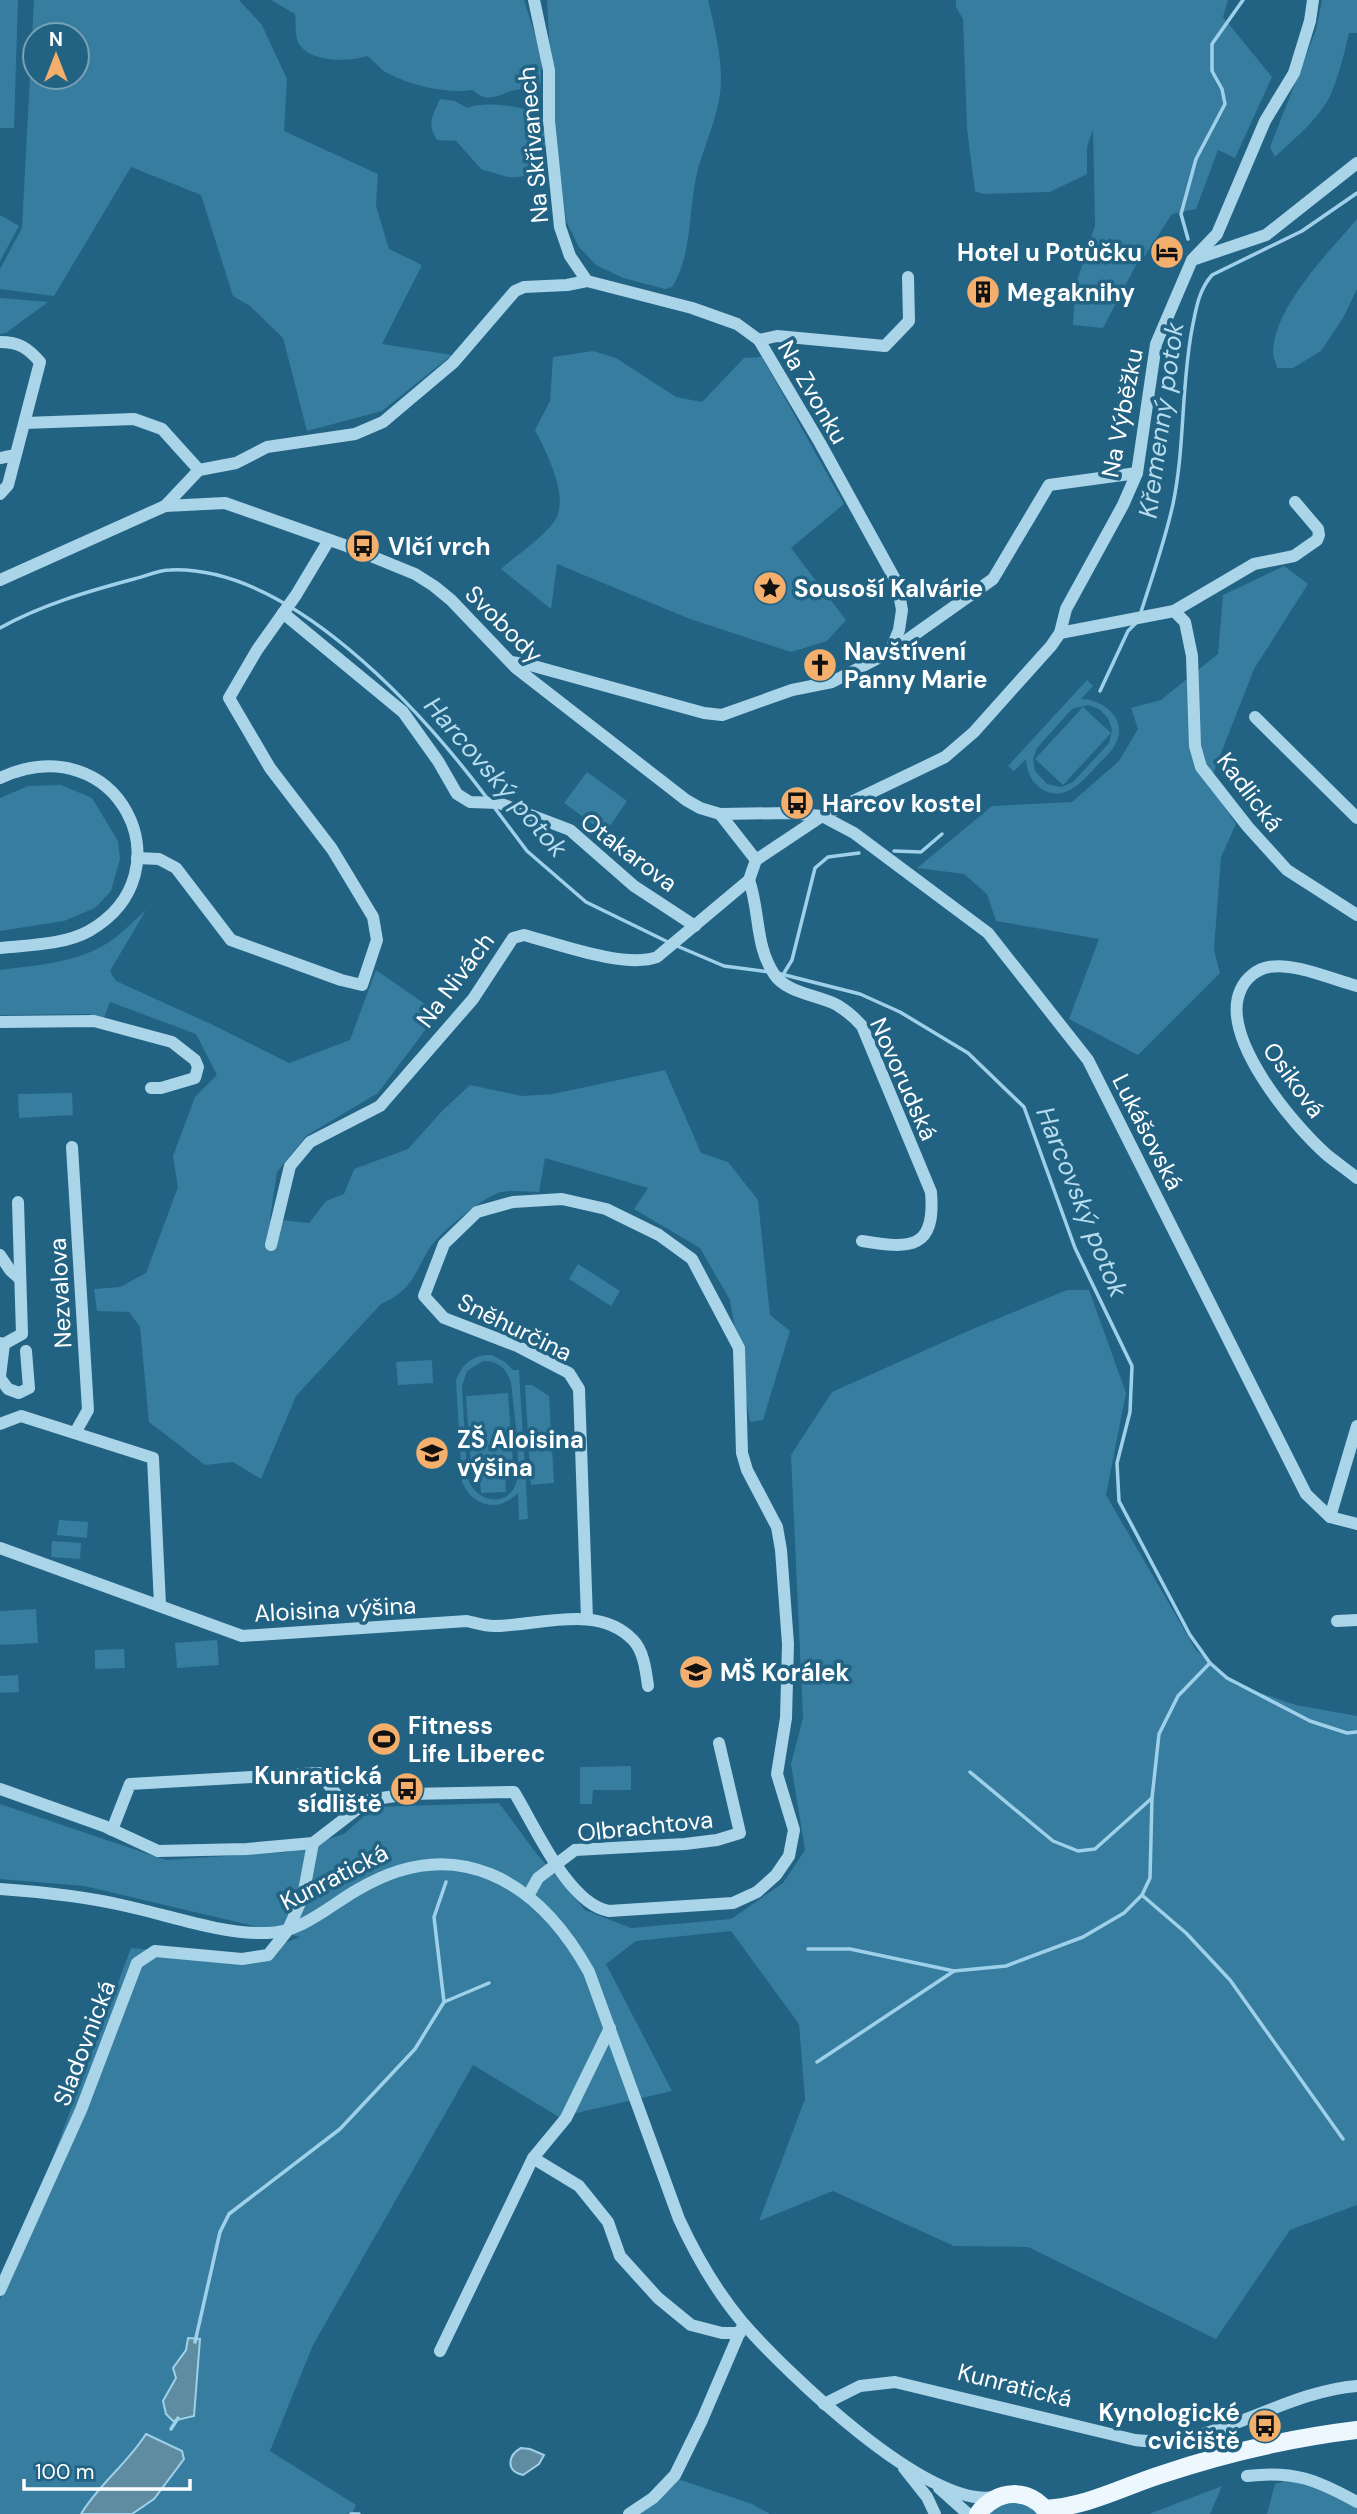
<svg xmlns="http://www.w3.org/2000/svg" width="1357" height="2514" viewBox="0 0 1357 2514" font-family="'DM Sans',sans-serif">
<rect width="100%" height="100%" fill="#226283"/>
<g fill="#367da0" fill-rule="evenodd">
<path d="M0,0h18l-4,128h-14z"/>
<path d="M34,0h205l23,25 25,54 -3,52 94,43 -2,32 13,43 33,16 -40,79 70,11 -70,56 -75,20 -24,-93 -33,-32 -17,-10 -32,-101 -70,-28 -77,129 -54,-7v-20l22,-41zM77,35v42h-42v-42z"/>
<path d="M271,0h253l18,57 -2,34c-6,0 -12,-2 -18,-2 -19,1 -32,18 -49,1 -25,4 -61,-4 -84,-16 -9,-4 -14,-13 -22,-18 -18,6 -59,7 -69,-14 -3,-7 -2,-20 -3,-28z"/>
<path d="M547,0h161c6,25 13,53 13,79 0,33 -16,63 -24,94 -9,37 -4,81 -25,114l-7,2 -42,-11 -27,-13 -17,-18 -13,-26 -13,-110z"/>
<path d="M956,0h272l-5,17 49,60 -37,81 -17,-8 -22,59 -24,5 -30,46 4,-14 -43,82 -30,-3 2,-38 20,-61 -2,-97 -6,18v27l-37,18 -68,2 -7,-3 -8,-62 -4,-110 -7,-12z"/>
<path d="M1322,0h35v33h-8c-5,21 -10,43 -19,63 -12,24 -36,43 -55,61l-5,-10 46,-117z"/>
<path d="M440,99l15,2 12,7c18,-8 66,-2 79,13 2,25 -2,59 -37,56 -9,-1 -17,-6 -27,-7l-26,-29 -19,-1c-11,-17 -4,-25 3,-41z"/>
<path d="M0,215l19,11 -19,35z"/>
<path d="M1357,219v70l-14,29 -22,33 -28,17h-16c-1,-5 -4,-11 -4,-16 1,-45 56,-100 84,-133z"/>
<path d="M0,298h1l47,4 -42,31 -6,1z"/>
<path d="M593,351l23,7 60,39 26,5 42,-44 18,-1 82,147 -53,44 55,72 -19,21 -36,11 -101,-33 -133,-55 -6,45 -50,-40c15,-13 42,-32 53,-47 17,-24 -8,-70 -19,-92l15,-29 3,-44z"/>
<path d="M1284,566l24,18 -54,85 -45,115 27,40 -15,33 -7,93 6,23 -82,82 -69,-36 30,-80 -103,-18 -9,-27 -23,-20 -47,-6 75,-62 80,-4 47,-41 19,-32 -7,-21 30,-8 57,-46 5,-59z"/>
<path d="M1087,680l6,6 -12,13c23,0 48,21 34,46 -5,9 -15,17 -21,24 -15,16 -33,35 -55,18 -9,-7 -12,-17 -13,-28l-12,12 -6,-5zM1088,705l11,4 9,9 4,12 -3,13 -36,39 -12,5 -14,-3 -12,-13 -2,-12 4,-11 35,-39z"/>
<path d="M1083,707l28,26 -48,52 -28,-26z"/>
<path d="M587,772l40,29 -22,32 -41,-30z"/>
<path d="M61,785l31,13 26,43 2,18 -9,32 -16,17 -31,13 -64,10v-133l28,-12z"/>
<path d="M146,910l-36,61 6,10 97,44 76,38 61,-23 26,-70 62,43 -60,80 -72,43 -29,36 -7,47 39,4 17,-22 18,-7 10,-25 54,-20 34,-38 28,-26 52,11 31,-2 112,-24 36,83 27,9 30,38 12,115 20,16 -27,89 -13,2 -20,-122 -30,-52 -66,-39 14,-21 -103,-30 -6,34c-12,0 -26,-2 -38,0 -17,4 -63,42 -72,57 -15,26 -18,42 -48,55l-85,92 -35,83 -28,-17 -28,3 -56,-43 -9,-95 -11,-15 -32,-1 -3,-22 26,-2 26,-14 32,-86 -5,-31 22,-59 22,-22 -21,-41 -86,-32 -6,16 -15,-4 -89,1v-45c38,-5 77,-7 109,-28 14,-9 25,-22 37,-32z"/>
<path d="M72,1093l1,22 -54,3 -1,-24z"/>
<path d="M578,1264l42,27 -9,15 -42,-27z"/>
<path d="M1067,1290h22l37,103 -20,102 90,155 40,35 60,20 61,11v489l-67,25 -74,109 -188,-92 -74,-1 -121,-55 -74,30 46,-122 -6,-75 -68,-93 -95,10 -30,23 66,127 -113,26 -86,-52 -160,280 -43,106 86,54 -4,9h-220l22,-15 28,-48 -35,-16c-20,29 -48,49 -66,79h-81v-215l131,-351 111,11 58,-22 -216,-51 -84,-7v-75l166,56 122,-8 56,-18 30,-27 125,-4 37,50 49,57 46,18 100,-9 52,-36 22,-33 -14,-86 12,-46 -12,-263 41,-63 136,-61zM200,2339l-6,77 -8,3 -13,2 -10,-20 13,-23 -2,-10 12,-18z"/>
<path d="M492,1355l13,7 8,8h6l9,149 -9,1 -1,-27c-20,20 -45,14 -56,-11l-6,-101c5,-17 18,-27 36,-26zM483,1361c19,0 27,12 29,29 2,22 9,71 5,90 -7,30 -44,23 -50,-5l-5,-89 5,-15z"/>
<path d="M432,1360l1,23 -35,2 -2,-23z"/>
<path d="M525,1385h7l17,11 5,87 -23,2z"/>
<path d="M508,1393l5,71 -42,3 -5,-71z"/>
<path d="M505,1469l1,23 -25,1 -2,-23z"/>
<path d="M59,1520l29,2 -1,16 -30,-3z"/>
<path d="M52,1541l29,2 -1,16 -29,-2z"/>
<path d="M36,1609l2,34 -38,2v-34z"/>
<path d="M217,1640l2,25 -42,3 -2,-25z"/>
<path d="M124,1649l1,19 -30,1v-19z"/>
<path d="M18,1675l1,17 -19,1v-17z"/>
<path d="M631,1766v24h-38l-1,14h-12v-37z"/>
<path d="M678,2479l74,25 18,10h-133z"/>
<path d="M1288,2480l27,7 42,21v6h-90l8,-30z"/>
<path d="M1222,2486l-12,28h-61z"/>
<path d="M1018,2502l13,6 7,6h-50l15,-10z"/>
</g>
<g fill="#608ca2" stroke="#9ed1e9" stroke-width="2">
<path d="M188,2338l12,1 -6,77 -21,5 -7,-7 -3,-13 13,-23 -3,-10 13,-18z"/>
<path d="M146,2434l36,17 2,8 -30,40 -22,15h-51c18,-30 46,-50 65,-80z"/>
<path d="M521,2448l9,1 14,6 -5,9 -16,11c-18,-4 -15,-20 -2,-27z"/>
</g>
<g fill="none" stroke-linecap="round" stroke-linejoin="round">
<g stroke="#9ed1e9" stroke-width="3.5">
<path d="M1188,239l-7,-25 15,-55 29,-55 -3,-15 -10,-18v-27l31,-44"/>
<path d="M1141,612c11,-35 24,-71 32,-108 12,-57 8,-117 19,-175 4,-19 6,-38 20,-54l90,-44 55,-38"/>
<path d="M0,628c41,-23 89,-37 134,-49 12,-3 25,-9 36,-9 120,-5 250,139 317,228"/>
<path d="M1100,691l28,-60 8,-8"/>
<path d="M494,807l33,44 59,51 84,41"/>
<path d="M894,851l27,1 21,-18"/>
<path d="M677,946l47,20 46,6"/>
<path d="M777,973l83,21 40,18 68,41 56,54 51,141 57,118 -2,46 -13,51 2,38 71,134 20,28 17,15 83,43 37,12 10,-1"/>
<path d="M784,973l8,-13 23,-92 13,-11 31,-4"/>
<path d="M970,1772l83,69 25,10 17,-2 57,-51"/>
<path d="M1143,1896l43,37 44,47 113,159"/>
<path d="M808,1949h42l104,22"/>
<path d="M444,2002l45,-19"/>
<path d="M817,2062l137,-91 52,-5 77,-29 41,-24 18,-18 8,-17 2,-80 7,-64 19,-38 32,-33"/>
<path d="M195,2342l25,-110 9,-18 111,-85 75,-80 29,-47 -10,-85 12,-35"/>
<path d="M171,2429l7,-11"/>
<path d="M351,2514h8"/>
</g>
<g stroke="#aad4e8" stroke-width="12">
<path d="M534,0l15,70v51l11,106 10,29 17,25"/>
<path d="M1195,259l71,-24 91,-72"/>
<path d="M759,340l18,-4 108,10 24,-25 -1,-44"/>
<path d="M0,342c19,0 28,6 40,20l-32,123 -8,9"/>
<path d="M25,423l109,-4 28,10 37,41"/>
<path d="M0,458l15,-3"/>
<path d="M165,506l34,-36 37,-7 31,-16 88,-13 28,-12 70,-59 62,-72 9,-4 43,-2 20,-4 105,27 45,16 22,16 61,103 77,140 5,27 -3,20 -9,22"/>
<path d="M0,580l165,-74 60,-3 119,42 71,29 19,12 17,14 65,68 170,132 14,8 20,6 68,-1 34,3 32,17 134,100 100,127 218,434 24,23 27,7"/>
<path d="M1174,611l11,11 7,34 3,90 6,21 47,60 39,43 70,45"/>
<path d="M283,613l120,99 35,49 19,33 13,8 29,1 71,27 64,56 61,40"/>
<path d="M1060,633l114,-22 80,-47 40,-8 23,-16 2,-5 -1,-6 -23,-27"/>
<path d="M511,662l19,3 174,48 18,2 70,-25 40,-8 58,-30 103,-73 56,-94 88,-12"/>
<path d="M1255,717l102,101"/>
<path d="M0,778c118,-54 191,95 89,153 -25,14 -61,14 -89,17"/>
<path d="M720,814l36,46"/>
<path d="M137,858l22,1 17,9 55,72 110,40 21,5 15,-45 -4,-23 -41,-68 -62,-81 -41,-70 28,-48 39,-55 33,-55"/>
<path d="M749,880c11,31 6,66 25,94 12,19 44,21 63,31 10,6 17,12 25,21l69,166c5,58 -21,57 -69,49"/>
<path d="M1357,986c-23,-6 -64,-24 -88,-19 -12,2 -23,11 -28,22 -23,47 52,136 86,166 10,8 20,15 30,23"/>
<path d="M0,1022l94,-1 78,21 23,18 3,7 -3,11 -34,10h-10"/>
<path d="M72,1147l16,263 -13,23"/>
<path d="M271,1245l19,-79 20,-24 70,-36 93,-107 40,-61 11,-3c34,9 102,34 133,22l92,-77 7,-20 66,-44 123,-59 29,-25 77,-86 9,-13 6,-24 57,-104 14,-32 19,-129 36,-84 25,-26 48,-113 29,-48 16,-52 3,-21"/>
<path d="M0,1255l10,15 10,9"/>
<path d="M0,1343l4,1 18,-10 -4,-132"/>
<path d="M0,1376l4,-32"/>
<path d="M0,1378l8,11 11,4 10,-5 -3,-37"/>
<path d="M0,1424l21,-8 132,42 7,147"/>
<path d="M1330,1517l27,-91"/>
<path d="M0,1548l242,88 225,-15c9,2 18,5 27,5 45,0 104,-23 139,14 11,11 13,32 15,46"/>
<path d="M1337,1621l20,-1"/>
<path d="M0,1789l104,37 54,25 89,-2 66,-6 56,-43 39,-6 106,-2c21,34 54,112 95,119l124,-8 24,-11 19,-17 13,-19 5,-26 -17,-56 9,-56 2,-74 -7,-94 -4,-23 -30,-57 -5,-17 -3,-105 -47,-89 -33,-24 -53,-26 -44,-10 -49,3 -36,10 -33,32 -20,52 20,22 73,28 52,27 10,16 8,230"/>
<path d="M112,1830l18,-46 189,-11 32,39"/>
<path d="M0,1889c43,3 84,7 126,17 46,10 94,28 141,27 34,0 62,-27 90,-43 99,-59 181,-10 232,82l90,247c17,37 38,73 64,104 43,49 185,187 252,174"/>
<path d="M528,1896l10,-18 37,-28 110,-6 32,-4 23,-7 -21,-90"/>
<path d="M533,2158l46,28 29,36 12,34 38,42 33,27 31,8h18"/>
<path d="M0,2290l81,-180 56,-147 18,-12 87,8 26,-4 20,-25 15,-34 10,-53"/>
<path d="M440,2351l93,-193 33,-40 44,-90"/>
<path d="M824,2404l36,-18 35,-4 240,58c78,10 145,-48 222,-54"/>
<path d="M904,2468l23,29 8,17"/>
<path d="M1247,2476c47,-6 70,4 110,26"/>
<path d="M939,2488l29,26"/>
<path d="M629,2514l24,-16 22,-23 27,-55 39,-91"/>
</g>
<g stroke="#ecf7fe" stroke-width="18">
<path d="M1045,2509c44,-3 77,-22 118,-35 63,-21 128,-36 194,-44"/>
<path d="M978,2514c17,-25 53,-28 70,0"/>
</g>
</g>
<defs>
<g id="hotel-disc" transform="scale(1.75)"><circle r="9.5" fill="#f4af6c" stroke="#226283"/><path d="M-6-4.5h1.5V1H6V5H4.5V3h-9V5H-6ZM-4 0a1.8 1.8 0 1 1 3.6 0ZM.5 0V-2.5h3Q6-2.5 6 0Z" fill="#111"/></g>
<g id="building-disc" transform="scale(1.75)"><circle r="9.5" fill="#f4af6c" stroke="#226283"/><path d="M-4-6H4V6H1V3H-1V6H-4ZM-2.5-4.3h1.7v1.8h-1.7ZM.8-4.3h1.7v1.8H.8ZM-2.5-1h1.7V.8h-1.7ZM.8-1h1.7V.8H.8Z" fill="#111"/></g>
<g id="bus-disc" transform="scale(1.75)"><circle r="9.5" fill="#f4af6c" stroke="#226283"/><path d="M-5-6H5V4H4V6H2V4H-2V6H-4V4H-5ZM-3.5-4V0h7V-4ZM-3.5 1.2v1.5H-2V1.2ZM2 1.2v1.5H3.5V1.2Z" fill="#111"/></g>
<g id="sight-disc" transform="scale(1.75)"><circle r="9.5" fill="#f4af6c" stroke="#226283"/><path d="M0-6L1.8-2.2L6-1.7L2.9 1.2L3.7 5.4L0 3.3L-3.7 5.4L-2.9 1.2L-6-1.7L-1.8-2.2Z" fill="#111"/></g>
<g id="church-disc" transform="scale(1.75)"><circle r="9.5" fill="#f4af6c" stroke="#226283"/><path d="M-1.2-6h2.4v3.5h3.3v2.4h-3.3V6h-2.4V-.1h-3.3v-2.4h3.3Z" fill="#111"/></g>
<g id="school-disc" transform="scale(1.75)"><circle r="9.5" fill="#f4af6c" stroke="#226283"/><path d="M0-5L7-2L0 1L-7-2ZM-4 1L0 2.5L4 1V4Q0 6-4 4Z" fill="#111"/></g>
<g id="stadium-disc" transform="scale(1.75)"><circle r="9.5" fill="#f4af6c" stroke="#226283"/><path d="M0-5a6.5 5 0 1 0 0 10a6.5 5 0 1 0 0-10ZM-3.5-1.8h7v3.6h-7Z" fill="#111"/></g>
</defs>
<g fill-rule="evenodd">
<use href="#hotel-disc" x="1167" y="252"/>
<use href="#building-disc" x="983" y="292"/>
<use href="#bus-disc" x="363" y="546"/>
<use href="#sight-disc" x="770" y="588"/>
<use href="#church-disc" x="820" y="665"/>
<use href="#bus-disc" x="797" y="803"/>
<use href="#school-disc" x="432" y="1453"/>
<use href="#school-disc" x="696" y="1672"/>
<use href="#stadium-disc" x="384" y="1739"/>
<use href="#bus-disc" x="407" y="1789"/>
<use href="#bus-disc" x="1265" y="2426"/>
</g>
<g text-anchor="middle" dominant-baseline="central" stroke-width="7" stroke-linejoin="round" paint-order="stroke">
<g font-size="24" fill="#fff" stroke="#226283">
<text transform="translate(533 145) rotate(-95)">Na Skřivanech</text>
<text transform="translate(813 392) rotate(60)">Na Zvonku</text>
<text transform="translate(1122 413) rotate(-79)">Na Výběžku</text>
<text transform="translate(504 624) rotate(45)">Svobody</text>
<text transform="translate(1250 792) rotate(53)">Kadlická</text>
<text transform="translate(629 852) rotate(37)">Otakarova</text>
<text transform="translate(455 980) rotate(-53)">Na Nivách</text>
<text transform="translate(904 1079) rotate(66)">Novorudská</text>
<text transform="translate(1294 1080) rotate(54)">Osiková</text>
<text transform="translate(1148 1132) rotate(63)">Lukášovská</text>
<text transform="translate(60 1293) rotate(-93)">Nezvalova</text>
<text transform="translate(515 1327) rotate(26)">Sněhurčina</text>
<text transform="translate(335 1609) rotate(-3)">Aloisina výšina</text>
<text transform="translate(645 1826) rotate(-6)">Olbrachtova</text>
<text transform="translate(334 1877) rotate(-27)">Kunratická</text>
<text transform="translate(84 2043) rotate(-69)">Sladovnická</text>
<text transform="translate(1015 2385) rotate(14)">Kunratická</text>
</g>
<g font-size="24" font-weight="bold" fill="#fff" stroke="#226283" text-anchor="start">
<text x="1142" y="252" text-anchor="end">Hotel u Potůčku</text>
<text x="1007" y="292">Megaknihy</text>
<text x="388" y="546">Vlčí vrch</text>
<text x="794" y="588">Sousoší Kalvárie</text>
<text x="844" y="651">Navštívení<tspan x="844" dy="28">Panny Marie</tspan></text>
<text x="822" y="803">Harcov kostel</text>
<text x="457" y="1439">ZŠ Aloisina<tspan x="457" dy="28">výšina</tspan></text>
<text x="720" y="1672">MŠ Korálek</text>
<text x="408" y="1725">Fitness<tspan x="408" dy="28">Life Liberec</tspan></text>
<text x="382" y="1775" text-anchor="end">Kunratická<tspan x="382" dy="28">sídliště</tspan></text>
<text x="1240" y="2412" text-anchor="end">Kynologické<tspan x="1240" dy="28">cvičiště</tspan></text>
</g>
<g font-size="26" font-style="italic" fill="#b5ddef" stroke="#226283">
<text transform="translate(1161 420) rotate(-82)">Křemenný potok</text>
<text transform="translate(496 777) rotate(49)">Harcovský potok</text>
<text transform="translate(1082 1202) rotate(68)">Harcovský potok</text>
</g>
</g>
<g transform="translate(56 56)"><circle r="33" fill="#226283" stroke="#7aa1b5" stroke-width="2"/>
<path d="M0-5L12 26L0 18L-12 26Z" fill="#f4af6c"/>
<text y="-10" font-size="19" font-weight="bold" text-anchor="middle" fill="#ffffff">N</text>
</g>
<path d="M24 2479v10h166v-10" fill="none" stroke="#ffffff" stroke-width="3.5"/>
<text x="35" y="2479" font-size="21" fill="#ffffff" stroke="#226283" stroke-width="5" paint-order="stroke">100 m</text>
</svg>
